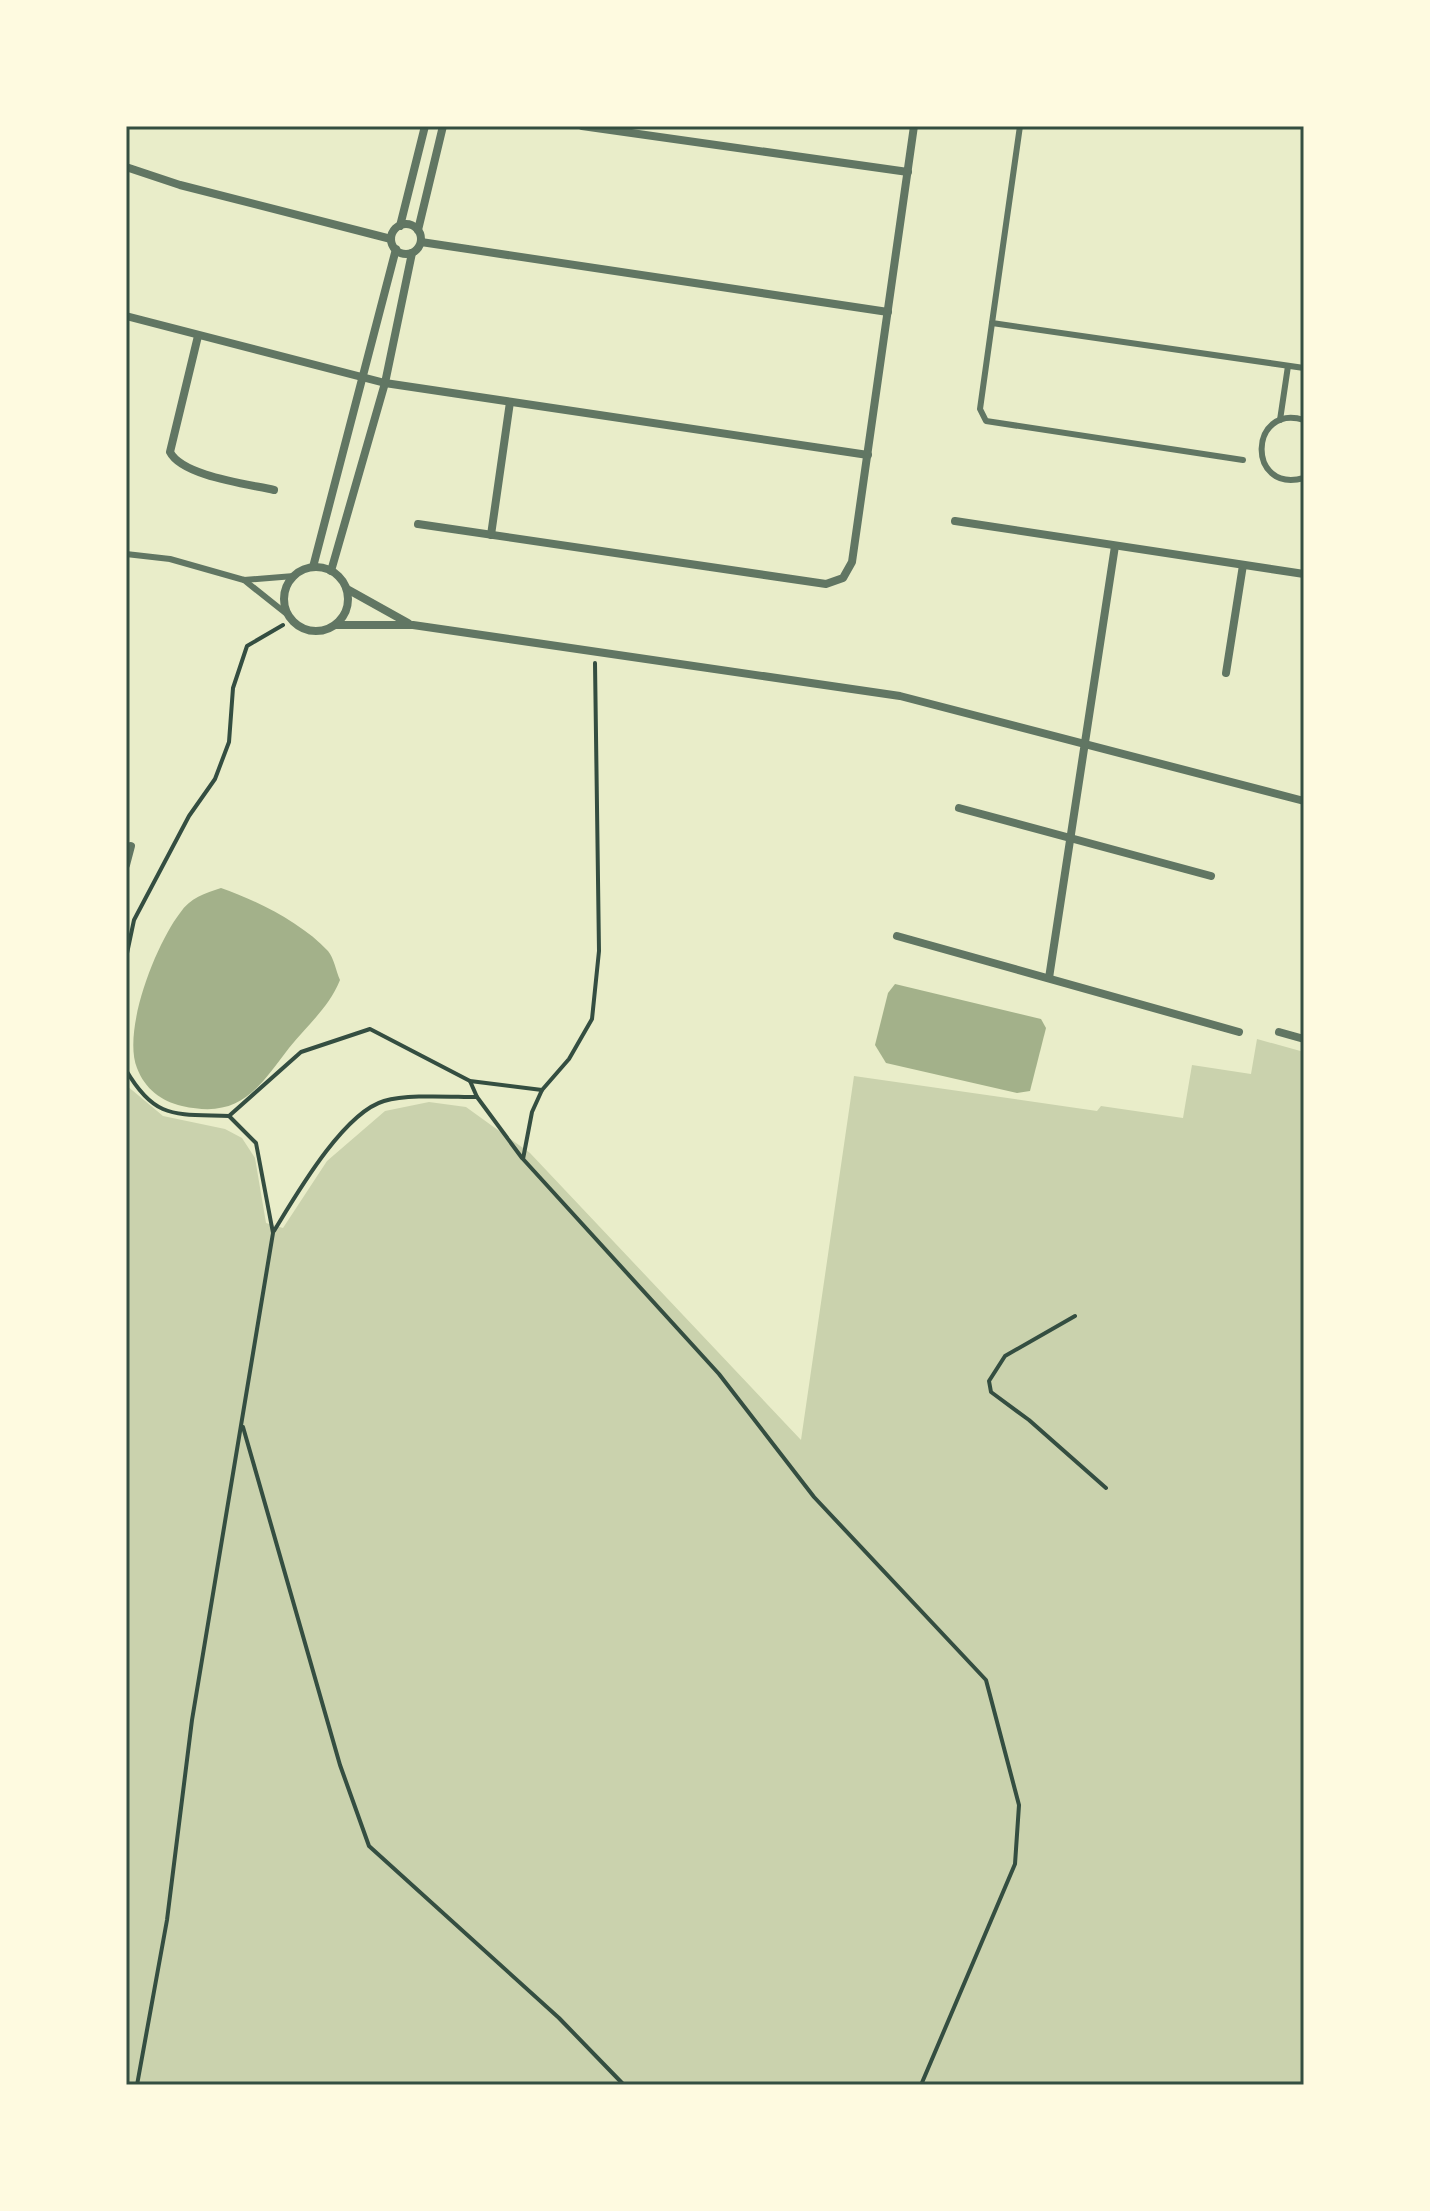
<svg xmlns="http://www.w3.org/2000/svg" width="1430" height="2211" viewBox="0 0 1430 2211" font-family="'Nunito Sans',sans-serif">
<rect width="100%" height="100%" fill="#e9edc9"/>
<path fill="#cad2ad" d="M1257,1039l47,13v1033h-1178v-1000l37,31 62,13 17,9 13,20 11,65 17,5 44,-67 58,-50 44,-9 37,5 64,46 271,287 53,-364 243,35 4,-5 82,12 9,-53 59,9z"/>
<g fill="#a3b18a">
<path d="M221,888c35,12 81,35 107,63 6,7 8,20 12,29 -12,29 -32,44 -51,68 -32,42 -49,71 -107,58 -21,-5 -37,-17 -45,-38 -15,-38 19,-124 43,-155 10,-15 25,-20 41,-25z"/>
<path d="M895,984l146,35 5,9 -16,63 -13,2 -131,-30 -11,-18 13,-52z"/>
</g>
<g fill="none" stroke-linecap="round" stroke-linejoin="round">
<g stroke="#344e41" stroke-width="4">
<path d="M595,663l4,288 -7,68 -23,40 -27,31 -10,22 -9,47 196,215 95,123 172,183 33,125 -4,59 -94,221"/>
<path d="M126,958l8,-38 55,-104 26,-37 14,-37 4,-54 14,-42 36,-21"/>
<path d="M126,1070c29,50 49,44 103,46l27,27 17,90 -81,487 -25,200 -30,165"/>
<path d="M470,1081l7,16 45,61"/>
<path d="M229,1116l72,-64 69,-23 100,52 72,9"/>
<path d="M274,1231c22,-36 69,-118 110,-130 24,-7 67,-4 93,-4"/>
<path d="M1075,1316l-70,40 -16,25 2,11 38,28 77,68"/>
<path d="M243,1427l97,338 29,81 190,172 65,67"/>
</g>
<g stroke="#617663" stroke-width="6">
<path d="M1020,126l-28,197 312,45"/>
<path d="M992,323l-12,86 6,12 257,39"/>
<path d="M1280,420l8,-54"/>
<path d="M1304,420c-55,-17 -58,74 0,58"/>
<path d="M126,554l44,5 74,21 50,-4"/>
<path d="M244,580l44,35"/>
</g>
<g stroke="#617663" stroke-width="8">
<path d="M582,126l326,46"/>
<path d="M126,167l54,18 211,54"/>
<circle cx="406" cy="239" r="15"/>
<path d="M400,226l25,-100"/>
<path d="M418,230l25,-104"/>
<path d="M421,242l467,70"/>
<path d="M126,316l259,67 483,72"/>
<path d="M198,336l-28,116c12,24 78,32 104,38"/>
<path d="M955,521l349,53"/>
<path d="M418,524l408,60 17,-6 9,-16 62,-436"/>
<path d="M491,535l19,-133"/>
<circle cx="316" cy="599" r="32"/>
<path d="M313,567l83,-318"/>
<path d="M331,571l54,-188 27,-130"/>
<path d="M347,589l61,34"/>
<path d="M336,625h77l487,71 404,105"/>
<path d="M1226,673l17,-108"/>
<path d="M959,808l252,68"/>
<path d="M126,865l5,-19"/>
<path d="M897,936l342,96"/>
<path d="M1049,978l66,-432"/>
<path d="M1279,1032l25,7"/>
</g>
</g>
<rect width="1430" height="2211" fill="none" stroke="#fefae0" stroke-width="256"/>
<rect x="128" y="128" width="1174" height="1955" fill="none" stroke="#344e41" stroke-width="3"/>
</svg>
